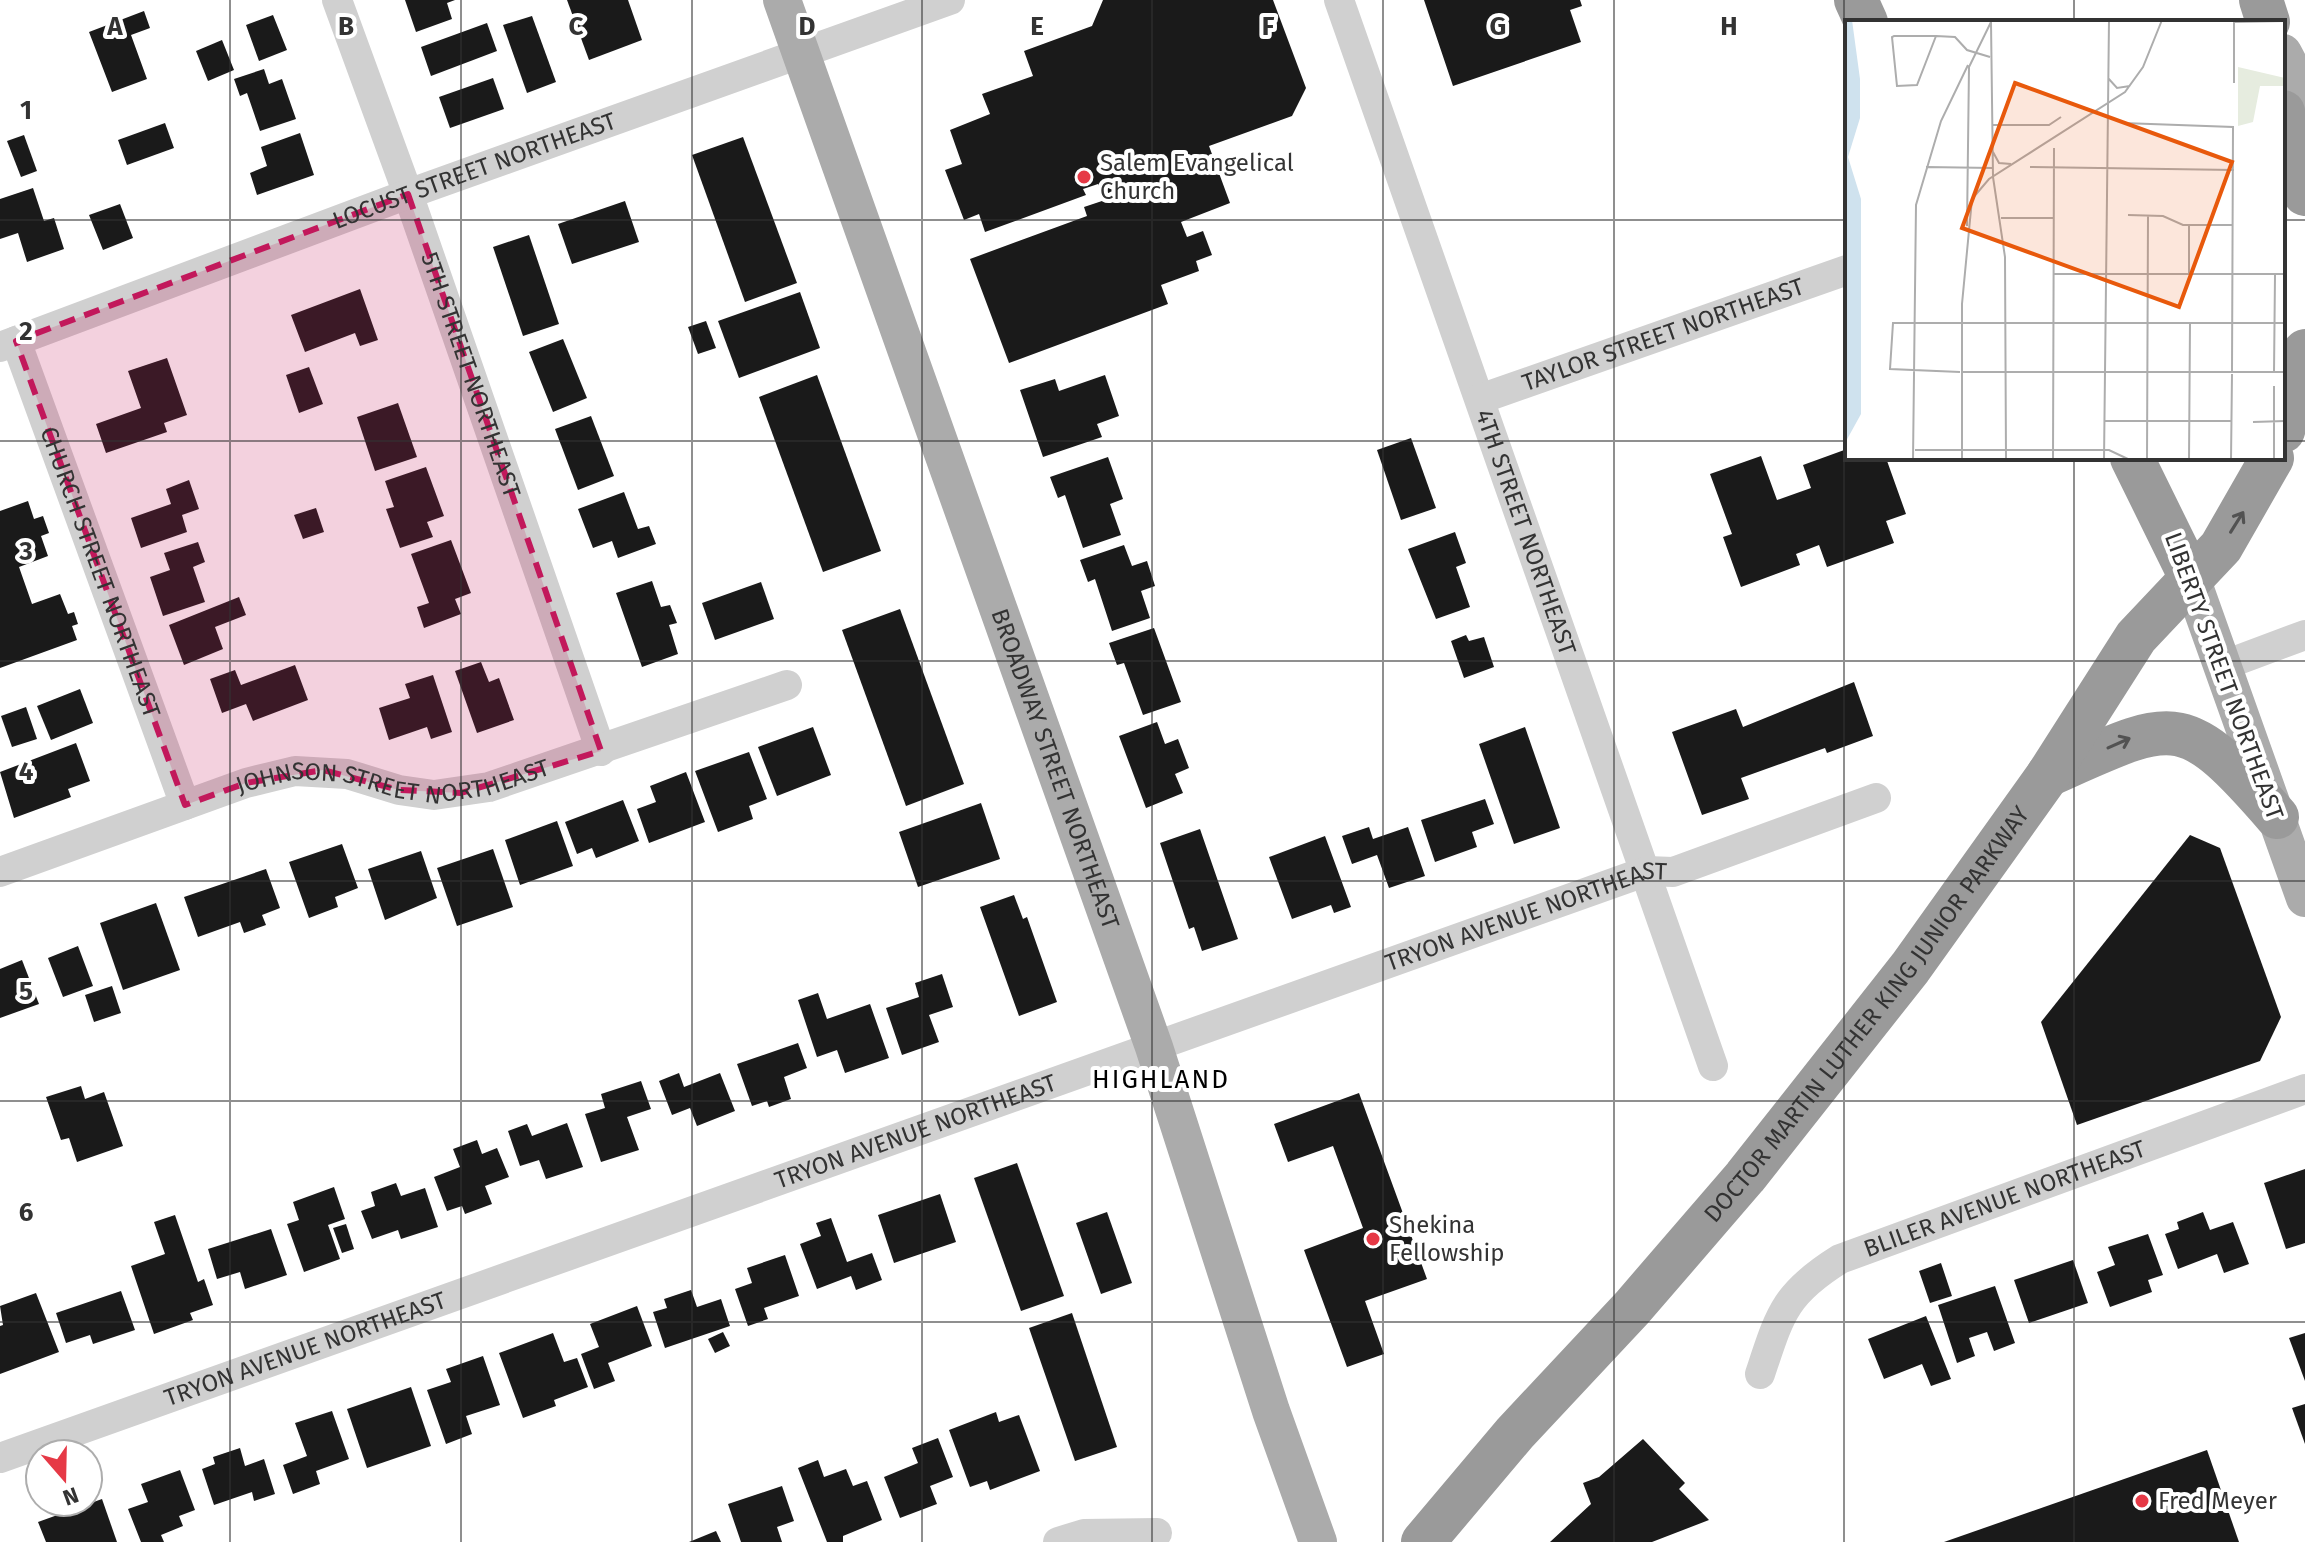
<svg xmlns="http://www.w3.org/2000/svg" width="2305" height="1542" viewBox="0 0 2305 1542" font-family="'Fira Sans',sans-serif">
<rect width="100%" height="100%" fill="#fff"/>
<g fill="#1a1a1a">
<path d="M405,0h50l-8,3 5,16 -36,13z"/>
<path d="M567,0h61l14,40 -53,20z"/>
<path d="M1103,0h170l33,88 -14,28 -83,30 21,57 -49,19 6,15 16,-6 9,24 -16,6 3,10 -38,14 7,19 -159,59 -39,-104 117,-43 -3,-9 21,-7 -7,-16 -15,5 3,6 -101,37 -6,-18 -15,6 -19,-50 17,-6 -12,-34 40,-16 -8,-20 51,-18 -9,-25 68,-25z"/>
<path d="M1424,0h156l2,6 -12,4 11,32 -128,44z"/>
<path d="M144,11l6,17 -19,7 16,44 -35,13 -23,-60z"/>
<path d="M273,15l14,35 -28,11 -13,-36z"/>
<path d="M532,16l24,66 -29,11 -24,-68z"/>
<path d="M487,23l10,28 -66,25 -10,-29z"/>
<path d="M222,40l12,30 -26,11 -12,-30z"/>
<path d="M264,69l5,15 13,-5 14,40 -36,12 -13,-38 -7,3 -6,-17z"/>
<path d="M493,78l11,31 -54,19 -11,-31z"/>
<path d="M165,123l9,25 -47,17 -9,-25z"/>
<path d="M300,133l14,42 -57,20 -7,-22 17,-7 -6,-19z"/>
<path d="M24,135l13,36 -16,6 -14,-36z"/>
<path d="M743,137l54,146 -52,19 -53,-147z"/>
<path d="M33,188l11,33 10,-3 10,31 -37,13 -9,-29 -18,6v-40z"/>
<path d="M625,201l14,41 -67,22 -14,-40z"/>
<path d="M120,204l13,34 -30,12 -14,-35z"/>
<path d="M529,235l30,89 -36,12 -30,-89z"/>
<path d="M360,289l18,51 -18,6 -5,-13 -50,19 -14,-37z"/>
<path d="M800,292l20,56 -81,30 -21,-57z"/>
<path d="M706,321l10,27 -18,6 -10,-27z"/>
<path d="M563,339l24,59 -34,14 -24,-60z"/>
<path d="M167,358l20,57 -23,8 3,9 -61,21 -10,-29 45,-16 -13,-37z"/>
<path d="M309,367l14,37 -24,9 -13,-38z"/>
<path d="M817,375l64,176 -58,21 -64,-175z"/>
<path d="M1105,375l14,41 -22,8 5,13 -59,20 -23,-67 35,-11 4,12z"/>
<path d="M398,403l19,54 -42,14 -18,-54z"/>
<path d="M591,416l23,60 -36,14 -23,-61z"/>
<path d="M1411,438l25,70 -35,12 -24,-70z"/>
<path d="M1847,449v9h39l20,56 -20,7 8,22 -67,24 -8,-22 -23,9 4,11 -59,22 -18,-50 9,-3 -22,-60 51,-18 16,44 34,-12 -8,-23z"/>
<path d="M1108,457l15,42 -13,5 11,31 -38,13 -18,-53 -7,3 -8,-21z"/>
<path d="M426,467l18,49 -17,6 6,15 -33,11 -14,-39 8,-2 -9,-26z"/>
<path d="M189,480l10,29 -17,6 5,17 -46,16 -10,-30 40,-14 -5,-15z"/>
<path d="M624,492l14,37 11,-3 7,18 -38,14 -6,-17 -19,7 -15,-39z"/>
<path d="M28,501l6,18 9,-3 6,17 -8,3 7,20 -29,11 13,37 28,-10 8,20 6,-2 4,12 -6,2 5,14 -77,28v-157z"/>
<path d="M316,508l8,24 -21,7 -9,-24z"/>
<path d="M1455,532l11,31 -10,4 14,40 -34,12 -28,-70z"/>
<path d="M451,540l20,53 -16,6 6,15 -37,14 -7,-21 12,-4 -18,-49z"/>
<path d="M198,542l7,20 -12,5 12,35 -42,14 -13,-39 20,-7 -6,-17z"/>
<path d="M1124,545l8,21 15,-5 8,25 -14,5 9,27 -38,13 -17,-52 -7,3 -8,-22z"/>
<path d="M652,581l9,26 9,-2 7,18 -8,2 9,29 -36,13 -26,-74z"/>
<path d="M761,582l13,37 -59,21 -13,-37z"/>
<path d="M239,597l7,18 -31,12 8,22 -39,16 -15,-40z"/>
<path d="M900,609l64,175 -58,22 -64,-176z"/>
<path d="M1154,628l27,74 -38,13 -19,-52 -7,2 -8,-22z"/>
<path d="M1466,635l3,6 15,-4 10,30 -30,11 -13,-37z"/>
<path d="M481,662l8,20 10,-4 15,42 -37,13 -22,-62z"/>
<path d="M295,665l13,35 -55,21 -7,-17 -24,9 -12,-34 25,-9 6,15z"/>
<path d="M433,675l19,57 -21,7 -4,-12 -38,13 -10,-32 31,-10 -5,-14z"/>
<path d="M1854,682l19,54 -46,17 -2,-5 -84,30 8,21 -47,16 -30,-83 64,-23 7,18z"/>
<path d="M80,689l13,34 -42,17 -14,-34z"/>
<path d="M26,707l11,32 -25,8 -11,-31z"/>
<path d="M1157,722l8,22 13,-5 11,29 -14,6 8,19 -37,15 -27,-72z"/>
<path d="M813,727l18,48 -54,21 -19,-49z"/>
<path d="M1525,727l35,101 -46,16 -35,-100z"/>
<path d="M76,743l14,38 -22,8 3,8 -57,21 -14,-46z"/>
<path d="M749,752l18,47 -18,7 4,13 -35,13 -23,-61z"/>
<path d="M686,772l19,50 -56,21 -12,-34 19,-7 -6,-16z"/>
<path d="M1485,799l9,25 -22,8 5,15 -42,15 -14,-42z"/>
<path d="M623,800l16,41 -43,17 -4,-10 -15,6 -12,-32z"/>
<path d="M981,803l19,56 -82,28 -19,-55z"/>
<path d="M557,821l16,45 -53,19 -15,-45z"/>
<path d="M1369,827l4,12 35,-12 17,49 -36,12 -12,-33 -25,9 -10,-28z"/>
<path d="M1200,829l38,110 -36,12 -8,-24 -5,2 -29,-86z"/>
<path d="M2190,835l30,13 61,169 -21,44 -183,64 -36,-103z"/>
<path d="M1325,836l26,71 -17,6 -3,-8 -39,14 -23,-62z"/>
<path d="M342,844l16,44 -23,9 3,10 -29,11 -20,-56z"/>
<path d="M493,849l20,58 -56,19 -20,-58z"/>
<path d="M421,851l16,47 -52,22 -17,-51z"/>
<path d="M266,869l14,39 -18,7 4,10 -22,8 -4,-11 -42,15 -14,-40z"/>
<path d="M1014,895l9,24 4,-2 30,85 -38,14 -39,-109z"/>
<path d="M156,903l24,67 -57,20 -23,-67z"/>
<path d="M78,946l15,40 -30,11 -15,-39z"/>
<path d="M22,960l17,44 -39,14v-49z"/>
<path d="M942,974l11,33 -24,8 10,27 -37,13 -16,-47 33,-11 -4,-14z"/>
<path d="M112,986l9,27 -27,9 -9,-27z"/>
<path d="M818,993l9,26 43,-15 19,54 -44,15 -8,-23 -20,7 -19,-57z"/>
<path d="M798,1043l9,25 -23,9 7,22 -22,8 -2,-6 -15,5 -15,-42z"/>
<path d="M679,1073l5,14 36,-14 15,38 -38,15 -7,-18 -18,7 -13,-34z"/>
<path d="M641,1081l10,28 -24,8 12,33 -38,12 -16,-48 20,-6 -4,-14z"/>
<path d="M81,1086l4,13 19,-7 19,54 -46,16 -8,-24 -8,2 -15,-43z"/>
<path d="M1359,1093l68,186 -62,22 19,53 -37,13 -43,-117 59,-22 -30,-82 -45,16 -14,-38z"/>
<path d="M567,1123l16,44 -37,12 -7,-19 -19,6 -12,-35 19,-7 5,12z"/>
<path d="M477,1140l5,14 15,-6 12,29 -24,9 7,18 -27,10 -3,-8 -15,5 -13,-34 26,-10 -7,-18z"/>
<path d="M1017,1163l47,133 -43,15 -47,-133z"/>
<path d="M2305,1169v74l-19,6 -22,-66z"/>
<path d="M396,1183l5,13 24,-8 13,39 -37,12 -3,-9 -26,9 -11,-28 14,-5 -4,-14z"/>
<path d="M334,1187l11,32 -17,6 12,34 -36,13 -17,-48 12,-4 -6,-18z"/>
<path d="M940,1194l16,48 -62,21 -16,-48z"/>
<path d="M1107,1212l25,71 -31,11 -25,-71z"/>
<path d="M2203,1212l7,18 23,-8 16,42 -25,9 -7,-19 -39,15 -13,-35 14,-5 -2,-7z"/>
<path d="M175,1215l23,67 6,-3 9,26 -23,8 3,7 -39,14 -23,-68 34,-12 -11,-32z"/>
<path d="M831,1218l16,44 25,-9 10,27 -26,10 -5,-14 -34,13 -17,-45 21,-8 -5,-13z"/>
<path d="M346,1224l8,25 -12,4 -9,-25z"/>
<path d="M271,1229l16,46 -42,14 -5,-17 -23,7 -9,-30z"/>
<path d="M2148,1234l15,41 -15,5 4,12 -42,15 -13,-35 18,-7 -7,-18z"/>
<path d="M785,1255l14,41 -35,12 4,11 -20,7 -13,-37 17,-6 -5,-15z"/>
<path d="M2073,1260l15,43 -59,20 -15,-43z"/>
<path d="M1941,1263l11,33 -22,7 -11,-32z"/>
<path d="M1995,1286l20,57 -21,8 -7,-19 -18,6 6,18 -18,7 -19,-58z"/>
<path d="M691,1290l6,17 24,-8 9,27 -65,22 -12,-36 14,-4 -3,-9z"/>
<path d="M121,1291l14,39 -42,14 -3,-9 -24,8 -10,-30z"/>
<path d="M36,1293l23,59 -59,22v-48l3,-1 -3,-19z"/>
<path d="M637,1306l15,40 -44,17 7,18 -21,8 -13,-35 18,-7 -9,-23z"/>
<path d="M1072,1313l45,134 -42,14 -46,-133z"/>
<path d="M1926,1316l25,63 -20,7 -9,-22 -38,15 -16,-40z"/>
<path d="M723,1332l7,14 -15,7 -7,-14z"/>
<path d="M553,1333l11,29 13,-4 11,29 -34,13 2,6 -33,12 -24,-65z"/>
<path d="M2305,1333v48l-16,-43z"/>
<path d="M483,1356l17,49 -34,11 6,18 -26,10 -19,-54 24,-8 -5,-13z"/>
<path d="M411,1387l20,59 -64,22 -20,-59z"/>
<path d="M2305,1404v40l-13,-36z"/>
<path d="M332,1411l17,48 -33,12 4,13 -27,10 -10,-29 24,-9 -12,-33z"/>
<path d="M996,1412l3,10 20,-7 21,56 -50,19 -3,-9 -17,6 -21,-57z"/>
<path d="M938,1438l15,39 -23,9 7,18 -37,14 -16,-41 34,-14 -6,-15z"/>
<path d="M1643,1439l42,44 -6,6 30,31 -57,22h-102l41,-38 -8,-21 16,-6z"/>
<path d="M240,1448l5,18 19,-7 11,35 -21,7 -2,-9 -38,13 -12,-36 13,-5 -2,-7z"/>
<path d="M2207,1450l32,92h-295z"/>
<path d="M818,1460l6,17 22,-8 7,17 14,-5 15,39 -39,16v6h-16l-29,-74z"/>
<path d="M180,1470l15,40 -16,6 4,10 -22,9 3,7h-23l-13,-33 20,-7 -7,-18z"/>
<path d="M782,1486l12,35 -17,6 5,15h-41l-13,-38z"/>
<path d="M102,1499l15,43h-71l-8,-20z"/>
<path d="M716,1531l5,11h-32z"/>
</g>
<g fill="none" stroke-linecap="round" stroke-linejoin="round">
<g stroke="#d0d0d0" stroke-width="30">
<path id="s1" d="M337,0l71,194 193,557"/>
<path id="s2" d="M1339,0l374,1066"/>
<path id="s3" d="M16,341l169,464"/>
<path id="s4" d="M0,347l408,-153 542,-194"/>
<path id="s5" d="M1480,399l367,-129"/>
<path d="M2222,666l83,-31"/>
<path id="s6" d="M0,872l246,-89 49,-12 52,3 52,16 35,5 55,-8 298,-102"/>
<path id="s7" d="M1760,1374c20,-60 24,-80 80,-115l465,-170"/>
<path id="s8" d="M0,1458l1647,-587 26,1 203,-74"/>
<path d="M1058,1542l26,-8 73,-1"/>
</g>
<g stroke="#ababab" stroke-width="38">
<path id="s9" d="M782,0l372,1047 117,364 47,131"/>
<path d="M2283,53l22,42"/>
<path d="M2191,578l114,320"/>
</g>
<g stroke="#9a9a9a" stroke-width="44">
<path d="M1856,0l10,22"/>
<path d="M2261,0l7,22"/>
<path d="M2283,112l22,82"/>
<path d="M2283,431l22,-80"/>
<path d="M2132,458l59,120"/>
<path d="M2048,775c126,-56 134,-68 229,42"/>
<path id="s10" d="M1423,1542l92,-109 117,-125 113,-131 165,-209 138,-193 88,-138 85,-90 51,-89"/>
</g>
</g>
<defs><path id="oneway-shaft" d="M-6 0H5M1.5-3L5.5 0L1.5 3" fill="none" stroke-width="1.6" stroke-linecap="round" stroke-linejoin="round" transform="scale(2)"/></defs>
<g stroke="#525252">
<use href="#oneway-shaft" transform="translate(2237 522) rotate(-58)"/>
<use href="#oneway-shaft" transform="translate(2119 743) rotate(-24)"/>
</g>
<path fill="#c2185b" fill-opacity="0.2" stroke="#c2185b" stroke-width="6" stroke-dasharray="16 10" stroke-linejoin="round" d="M408,194l193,557 -140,42 -62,-3 -76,-20 -77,13 -61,22 -169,-464z"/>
<path fill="none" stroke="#333" stroke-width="2" stroke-opacity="0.55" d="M230,0v1542M461,0v1542M692,0v1542M922,0v1542M1152,0v1542M1383,0v1542M1614,0v1542M1844,0v1542M2074,0v22M0,220h1847M2283,220h22M0,441h1847M2283,441h22M2074,458v1084M0,661h2305M0,881h2305M0,1101h2305M0,1322h2305"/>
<g fill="#e63946" stroke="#fff" stroke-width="3">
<circle cx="1084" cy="177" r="8"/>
<circle cx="1373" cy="1239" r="8"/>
<circle cx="2142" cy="1501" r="8"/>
</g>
<g text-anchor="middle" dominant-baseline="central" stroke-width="8" stroke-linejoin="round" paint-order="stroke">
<g font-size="24" fill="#333" stroke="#fff" text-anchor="start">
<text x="1100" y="163">Salem Evangelical<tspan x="1100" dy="28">Church</tspan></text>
<text x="1389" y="1225">Shekina<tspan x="1389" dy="28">Fellowship</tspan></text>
<text x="2158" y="1501">Fred Meyer</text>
</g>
<g font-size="24" fill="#333" stroke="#fff">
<text stroke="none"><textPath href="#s4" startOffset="506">LOCUST STREET NORTHEAST</textPath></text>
<text stroke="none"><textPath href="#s5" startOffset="194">TAYLOR STREET NORTHEAST</textPath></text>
<text stroke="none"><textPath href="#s1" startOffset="398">5TH STREET NORTHEAST</textPath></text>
<text stroke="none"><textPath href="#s2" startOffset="564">4TH STREET NORTHEAST</textPath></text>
<text stroke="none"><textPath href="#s3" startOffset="246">CHURCH STREET NORTHEAST</textPath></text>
<text transform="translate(2224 676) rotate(70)">LIBERTY STREET NORTHEAST</text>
<text stroke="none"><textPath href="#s9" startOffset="816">BROADWAY STREET NORTHEAST</textPath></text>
<text stroke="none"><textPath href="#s6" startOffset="412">JOHNSON STREET NORTHEAST</textPath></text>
<text stroke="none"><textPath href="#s8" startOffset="1620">TRYON AVENUE NORTHEAST</textPath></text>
<text stroke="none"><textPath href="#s10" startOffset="690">DOCTOR MARTIN LUTHER KING JUNIOR PARKWAY</textPath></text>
<text stroke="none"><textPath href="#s8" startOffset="972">TRYON AVENUE NORTHEAST</textPath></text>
<text stroke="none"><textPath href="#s7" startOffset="320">BLILER AVENUE NORTHEAST</textPath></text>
<text stroke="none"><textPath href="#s8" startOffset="324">TRYON AVENUE NORTHEAST</textPath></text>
</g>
<g font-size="26" letter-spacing="2" fill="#000" stroke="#fff">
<text x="1161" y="1079">HIGHLAND</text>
</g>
</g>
<g transform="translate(1845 20)">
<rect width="440" height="440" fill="#fff"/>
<path d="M393,47l47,11v8h-25l-7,36 -15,4z" fill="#e6ecdf"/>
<path d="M0,0h7l8,59v39l-12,39 13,42v215l-16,29z" fill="#cfe2ee"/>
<path fill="none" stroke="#adadad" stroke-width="2" d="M146,2l2,155M91,16l-19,49 -20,1 -5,-49 2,-1h42l19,1 12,13 23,7M263,58l9,10 13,-2M389,63v-61l51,-1M278,103l110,4 -1,244M148,105h56l12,-8M148,132l6,11 12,1M81,147l67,1M185,147l204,3M148,157l12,80 1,203M283,195l35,1 20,9h49M156,198h52M122,206l2,-159 23,-47M208,254h232M344,254v-49M115,352l-70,-3 3,-46h392M116,352h324M429,352l1,-97M259,401h127M408,402l32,-1M70,430h194l21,10M68,440l3,-255 25,-84 27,-56M117,440v-156l10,-105 17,-20 136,-87 18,-25 19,-47M208,440l1,-312M259,440l5,-440M302,440l1,-245M344,440l1,-137M386,440l1,-86M429,440v-74"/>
<path fill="#e8590c" fill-opacity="0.15" stroke="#e8590c" stroke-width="4" d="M170,63l217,79 -53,145 -217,-79z"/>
<rect width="440" height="440" fill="none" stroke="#333" stroke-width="4"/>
</g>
<g font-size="26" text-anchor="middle" font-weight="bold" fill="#333" stroke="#fff" stroke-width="8" stroke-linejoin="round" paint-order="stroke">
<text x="115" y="35">A</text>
<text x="346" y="35">B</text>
<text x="576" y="35">C</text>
<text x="807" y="35">D</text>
<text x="1037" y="35">E</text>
<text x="1268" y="35">F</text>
<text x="1498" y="35">G</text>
<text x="1729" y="35">H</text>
<text x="26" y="119">1</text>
<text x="26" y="340">2</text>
<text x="26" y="560">3</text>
<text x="26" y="780">4</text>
<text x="26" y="1000">5</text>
<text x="26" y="1221">6</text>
</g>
<g transform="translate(64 1478) rotate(160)"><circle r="38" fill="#ffffff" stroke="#adadad" stroke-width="2"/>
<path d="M0-6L14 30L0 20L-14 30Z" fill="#e63946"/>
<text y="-12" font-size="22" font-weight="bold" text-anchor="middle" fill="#333333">N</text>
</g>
</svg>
